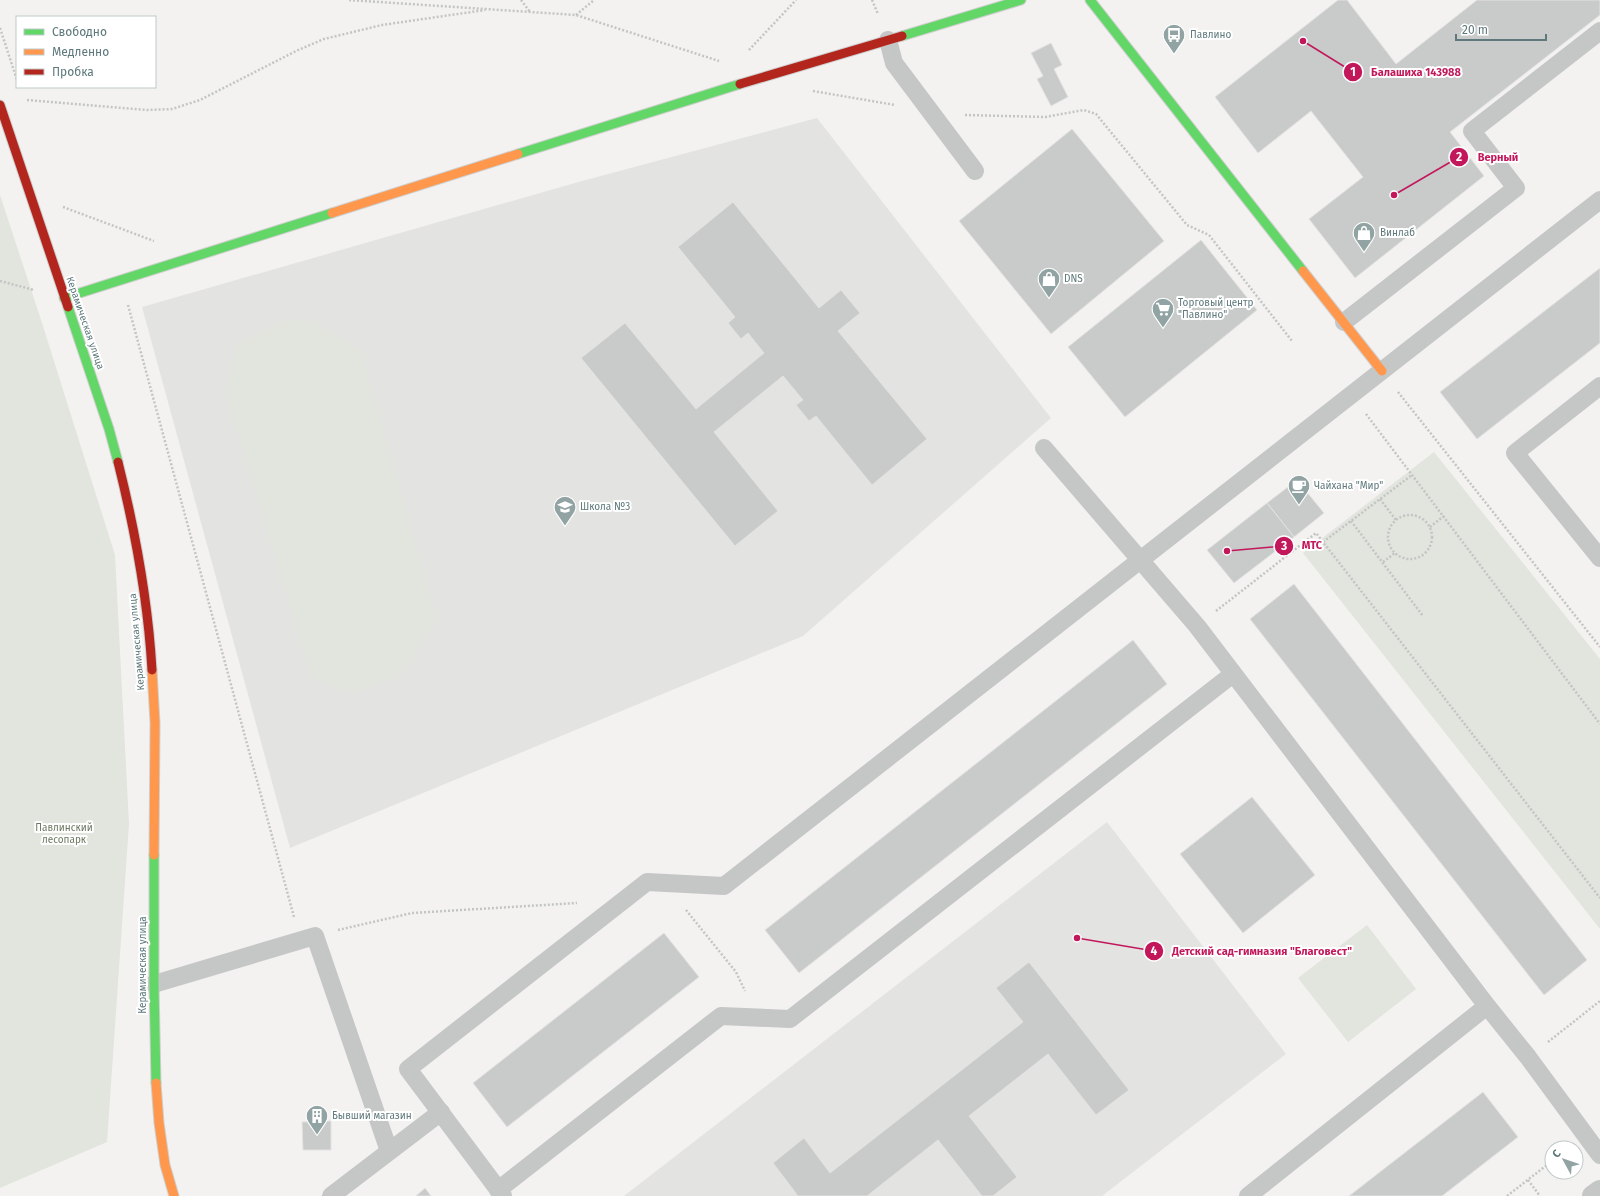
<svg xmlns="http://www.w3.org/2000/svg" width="1600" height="1196" viewBox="0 0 1600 1196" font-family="'Fira Sans',sans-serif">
<rect width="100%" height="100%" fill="#f3f2f0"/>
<g fill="#e3e3e2">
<path d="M817,118l234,300 -248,218 -513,212 -148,-541 440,-126z"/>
<path d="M1107,822l179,232 -184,142h-478z"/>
</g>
<g fill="#e2e4de">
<path d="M0,195l42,128 73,232 14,269 -22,318 -107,46z"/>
<path d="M285,320l31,2 46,31 74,265 -22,40 -22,22 -38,12 -42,-12 -87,-288 13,-48z"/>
<path d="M1434,452l166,207v270l-297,-376z"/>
<path d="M1367,925l49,64 -68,53 -50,-64z"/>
</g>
<g fill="#c9caca" stroke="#e2e2e0">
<path d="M1338,0h9l49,64 81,-64h123v15l-150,117 34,44 -129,102 -46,-59 54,-42 -52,-66 -53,42 -43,-56z"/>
<path d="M1051,43l11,22 -8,4 14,28 -17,9 -14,-27 6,-3 -12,-23z"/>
<path d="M1072,129l92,112 -113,93 -92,-113z"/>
<path d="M733,202l86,106 22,-18 19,23 -22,18 89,108 -55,46 -56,-69 -7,5 -13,-16 7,-5 -20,-24 -69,56 64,79 -43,35 -154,-188 44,-35 71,86 68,-56 -16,-20 -7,6 -13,-16 7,-6 -57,-70z"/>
<path d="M1201,240l56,70 -132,107 -57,-70z"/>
<path d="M1600,268v75l-123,96 -37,-47z"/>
<path d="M1297,480l27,33 -30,24 -27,-34z"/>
<path d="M1267,503l27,34 -60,46 -27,-33z"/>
<path d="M1294,584l293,376 -43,35 -294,-376z"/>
<path d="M1133,640l34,44 -368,289 -34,-43z"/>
<path d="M1252,797l63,78 -72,58 -63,-79z"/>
<path d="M664,933l35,44 -192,150 -34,-44z"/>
<path d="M1029,962l100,128 -33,25 -48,-61 -79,62 48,61 -24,19h-11l-44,-56 -71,56h-69l-25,-33 31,-25 26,35 193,-151 -27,-34z"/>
<path d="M1483,1092l35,45 -76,59h-93z"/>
<path d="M331,1121v29h-28l-1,-28z"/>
<path d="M425,1188l6,8h-15z"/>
</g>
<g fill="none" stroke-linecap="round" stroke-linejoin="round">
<g stroke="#cecfce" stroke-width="11">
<g id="fast">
<path d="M1090,0l213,271"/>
<path d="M902,36l119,-36"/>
<path d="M518,154l222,-70"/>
<path d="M64,298l268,-85"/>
<path d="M68,307l41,122 9,33"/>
<path d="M154,855v129l2,99"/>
</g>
</g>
<g stroke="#cecfce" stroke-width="11">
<g id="slow">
<path d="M332,213l186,-59"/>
<path d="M1303,271l79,100"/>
<path d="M152,670l3,53 -1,132"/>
<path d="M156,1083l3,40 6,42 9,31"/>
</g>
</g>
<g stroke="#cecfce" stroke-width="11">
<g id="jam">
<path d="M740,84l162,-48"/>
<path d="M0,105l68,202"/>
<path d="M118,462c17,68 30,138 34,208"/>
</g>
</g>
<g stroke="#c3c5c5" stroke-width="2.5" stroke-dasharray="2 2" stroke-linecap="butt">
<path d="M349,0l227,15 143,46"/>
<path d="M521,0l9,12"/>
<path d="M872,0l6,14"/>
<path d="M576,15l18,-15"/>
<path d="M0,28l17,52"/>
<path d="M749,50l47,-50"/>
<path d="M813,91l82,14"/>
<path d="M27,100l120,10 25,-1 28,-9 96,-49 28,-12 58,-14 103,-15"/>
<path d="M965,115l80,2 39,-7 12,4 91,111 22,10 83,106"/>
<path d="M63,207l91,34"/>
<path d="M0,281l34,9"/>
<path d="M128,305l166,612"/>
<path d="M1398,392l202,255"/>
<path d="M1366,414l234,310"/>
<path d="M1380,499l16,21"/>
<circle cx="1410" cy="537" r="22"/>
<path d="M1351,521l72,95"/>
<path d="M1430,527l14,-11"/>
<path d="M1323,542l89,-67"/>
<path d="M1383,562l12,-9"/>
<path d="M1216,611l100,-78 284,365"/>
<path d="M686,910l50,62 9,19"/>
<path d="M338,930l74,-17 165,-10"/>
<path d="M1548,1042l52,-41"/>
<path d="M1528,1180l12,16"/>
<path d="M1507,1196l45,-35"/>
</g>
<g stroke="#c5c7c7" stroke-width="18">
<path d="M888,40l6,23 81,108"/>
<path d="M1344,322l172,-134 -44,-57 128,-100"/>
<path d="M1600,386l-85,67 85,105"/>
<path d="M1044,448l153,178 290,380 41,51 72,98"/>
<path d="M154,984l161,-48 74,215"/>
<path d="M498,1190l223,-174 69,3 443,-345"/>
<path d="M331,1196l110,-84"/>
<path d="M503,1196l-95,-127 239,-187 77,4 876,-686"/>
<path d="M1248,1196l239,-190"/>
</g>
<path stroke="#c5c7c7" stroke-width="22" d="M1593,1196l7,-5"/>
<use href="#fast" stroke="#63d668" stroke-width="9"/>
<use href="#slow" stroke="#ff974d" stroke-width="9"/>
<use href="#jam" stroke="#b3261e" stroke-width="9"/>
</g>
<defs>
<g id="bus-pin" transform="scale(1.15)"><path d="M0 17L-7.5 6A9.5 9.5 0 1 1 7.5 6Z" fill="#92a3a4" stroke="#fff"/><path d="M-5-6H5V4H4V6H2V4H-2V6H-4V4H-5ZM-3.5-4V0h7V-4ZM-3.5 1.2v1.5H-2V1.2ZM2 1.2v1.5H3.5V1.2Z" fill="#fff"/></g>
<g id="shop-pin" transform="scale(1.15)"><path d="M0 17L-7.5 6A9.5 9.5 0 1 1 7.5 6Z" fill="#92a3a4" stroke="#fff"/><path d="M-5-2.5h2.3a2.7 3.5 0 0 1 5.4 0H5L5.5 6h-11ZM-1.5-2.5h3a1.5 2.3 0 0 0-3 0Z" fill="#fff"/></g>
<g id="supermarket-pin" transform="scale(1.15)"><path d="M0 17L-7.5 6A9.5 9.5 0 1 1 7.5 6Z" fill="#92a3a4" stroke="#fff"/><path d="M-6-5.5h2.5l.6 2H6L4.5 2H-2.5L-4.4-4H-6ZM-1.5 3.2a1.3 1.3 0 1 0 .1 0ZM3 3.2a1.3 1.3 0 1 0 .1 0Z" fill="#fff"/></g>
<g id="cafe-pin" transform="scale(1.15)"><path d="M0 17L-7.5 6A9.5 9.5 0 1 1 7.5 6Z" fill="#92a3a4" stroke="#fff"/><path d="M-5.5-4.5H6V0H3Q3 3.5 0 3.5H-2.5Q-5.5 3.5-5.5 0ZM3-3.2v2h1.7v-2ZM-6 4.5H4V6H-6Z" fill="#fff"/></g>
<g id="school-pin" transform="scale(1.15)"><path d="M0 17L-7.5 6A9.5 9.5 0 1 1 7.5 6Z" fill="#92a3a4" stroke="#fff"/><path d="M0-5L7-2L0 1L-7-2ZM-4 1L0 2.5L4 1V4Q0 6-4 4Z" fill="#fff"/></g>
<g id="building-pin" transform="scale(1.15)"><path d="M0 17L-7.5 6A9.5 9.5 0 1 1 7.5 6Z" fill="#92a3a4" stroke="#fff"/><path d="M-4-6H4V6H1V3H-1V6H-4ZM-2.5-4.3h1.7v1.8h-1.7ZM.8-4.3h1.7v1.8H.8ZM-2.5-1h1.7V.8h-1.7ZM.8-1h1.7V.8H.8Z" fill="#fff"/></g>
</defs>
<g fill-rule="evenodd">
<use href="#bus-pin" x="1174" y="35"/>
<use href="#shop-pin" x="1364" y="233"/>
<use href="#shop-pin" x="1049" y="279"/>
<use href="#supermarket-pin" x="1163" y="309"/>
<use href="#cafe-pin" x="1299" y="486"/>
<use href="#school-pin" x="565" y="507"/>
<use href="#building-pin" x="317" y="1116"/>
</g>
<g text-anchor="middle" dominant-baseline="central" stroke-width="4" stroke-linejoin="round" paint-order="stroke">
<g font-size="10" fill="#5e787b" stroke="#fff" text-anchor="start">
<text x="1190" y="35">Павлино</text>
<text x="1380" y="233">Винлаб</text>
<text x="1064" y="279">DNS</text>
<text x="1178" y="303">Торговый центр<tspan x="1178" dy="12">"Павлино"</tspan></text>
<text x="1314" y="486">Чайхана "Мир"</text>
<text x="580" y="507">Школа №3</text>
<text x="332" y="1116">Бывший магазин</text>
</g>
<g font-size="10" fill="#5e787b" stroke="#fff">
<text transform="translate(85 323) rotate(71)">Керамическая улица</text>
<text transform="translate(137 642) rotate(-95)">Керамическая улица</text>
<text transform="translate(143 965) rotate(-90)">Керамическая улица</text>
</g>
<g font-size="10" fill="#6d7861" stroke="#fff">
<text x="64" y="828">Павлинский<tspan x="64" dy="12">лесопарк</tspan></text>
</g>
</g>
<path fill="none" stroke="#c2185b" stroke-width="1.5" d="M1303 41L1353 72M1394 195L1459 157M1227 551L1284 546M1077 938L1154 951"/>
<g fill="#c2185b" stroke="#fff" stroke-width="1.5">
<circle cx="1303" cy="41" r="4"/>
<circle cx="1394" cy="195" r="4"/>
<circle cx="1227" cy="551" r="4"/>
<circle cx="1077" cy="938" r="4"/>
<circle cx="1353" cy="72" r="10"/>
<circle cx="1459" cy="157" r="10"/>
<circle cx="1284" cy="546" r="10"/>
<circle cx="1154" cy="951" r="10"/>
</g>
<g font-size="12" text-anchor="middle" font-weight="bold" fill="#fff">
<text x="1353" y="76">1</text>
<text x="1459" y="161">2</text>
<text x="1284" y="550">3</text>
<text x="1154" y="955">4</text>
</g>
<g font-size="11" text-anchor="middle" font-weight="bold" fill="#c2185b" stroke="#fff" stroke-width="4" stroke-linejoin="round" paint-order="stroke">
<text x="1416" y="76">Балашиха 143988</text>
<text x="1498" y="161">Верный</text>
<text x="1312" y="549">МТС</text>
<text x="1262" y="955">Детский сад-гимназия "Благовест"</text>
</g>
<rect x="16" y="16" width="140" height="72" fill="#ffffff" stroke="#bfc9ca"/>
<rect x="24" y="29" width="20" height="6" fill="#63d668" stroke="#bfc9ca"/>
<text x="52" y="36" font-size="12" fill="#5e787b">Свободно</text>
<rect x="24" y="49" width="20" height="6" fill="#ff974d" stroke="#bfc9ca"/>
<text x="52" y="56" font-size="12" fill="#5e787b">Медленно</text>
<rect x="24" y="69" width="20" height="6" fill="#b3261e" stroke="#bfc9ca"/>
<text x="52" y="76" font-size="12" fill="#5e787b">Пробка</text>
<g transform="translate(1564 1160) rotate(310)"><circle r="19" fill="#ffffff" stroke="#bfc9ca"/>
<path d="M0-3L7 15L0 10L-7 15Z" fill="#92a3a4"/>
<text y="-6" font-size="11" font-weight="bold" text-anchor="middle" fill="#5e787b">С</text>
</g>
<path d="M1456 34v6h90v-6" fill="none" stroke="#5e787b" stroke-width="2"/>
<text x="1462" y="34" font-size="12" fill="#5e787b" stroke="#ffffff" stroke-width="3" paint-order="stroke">20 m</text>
</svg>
